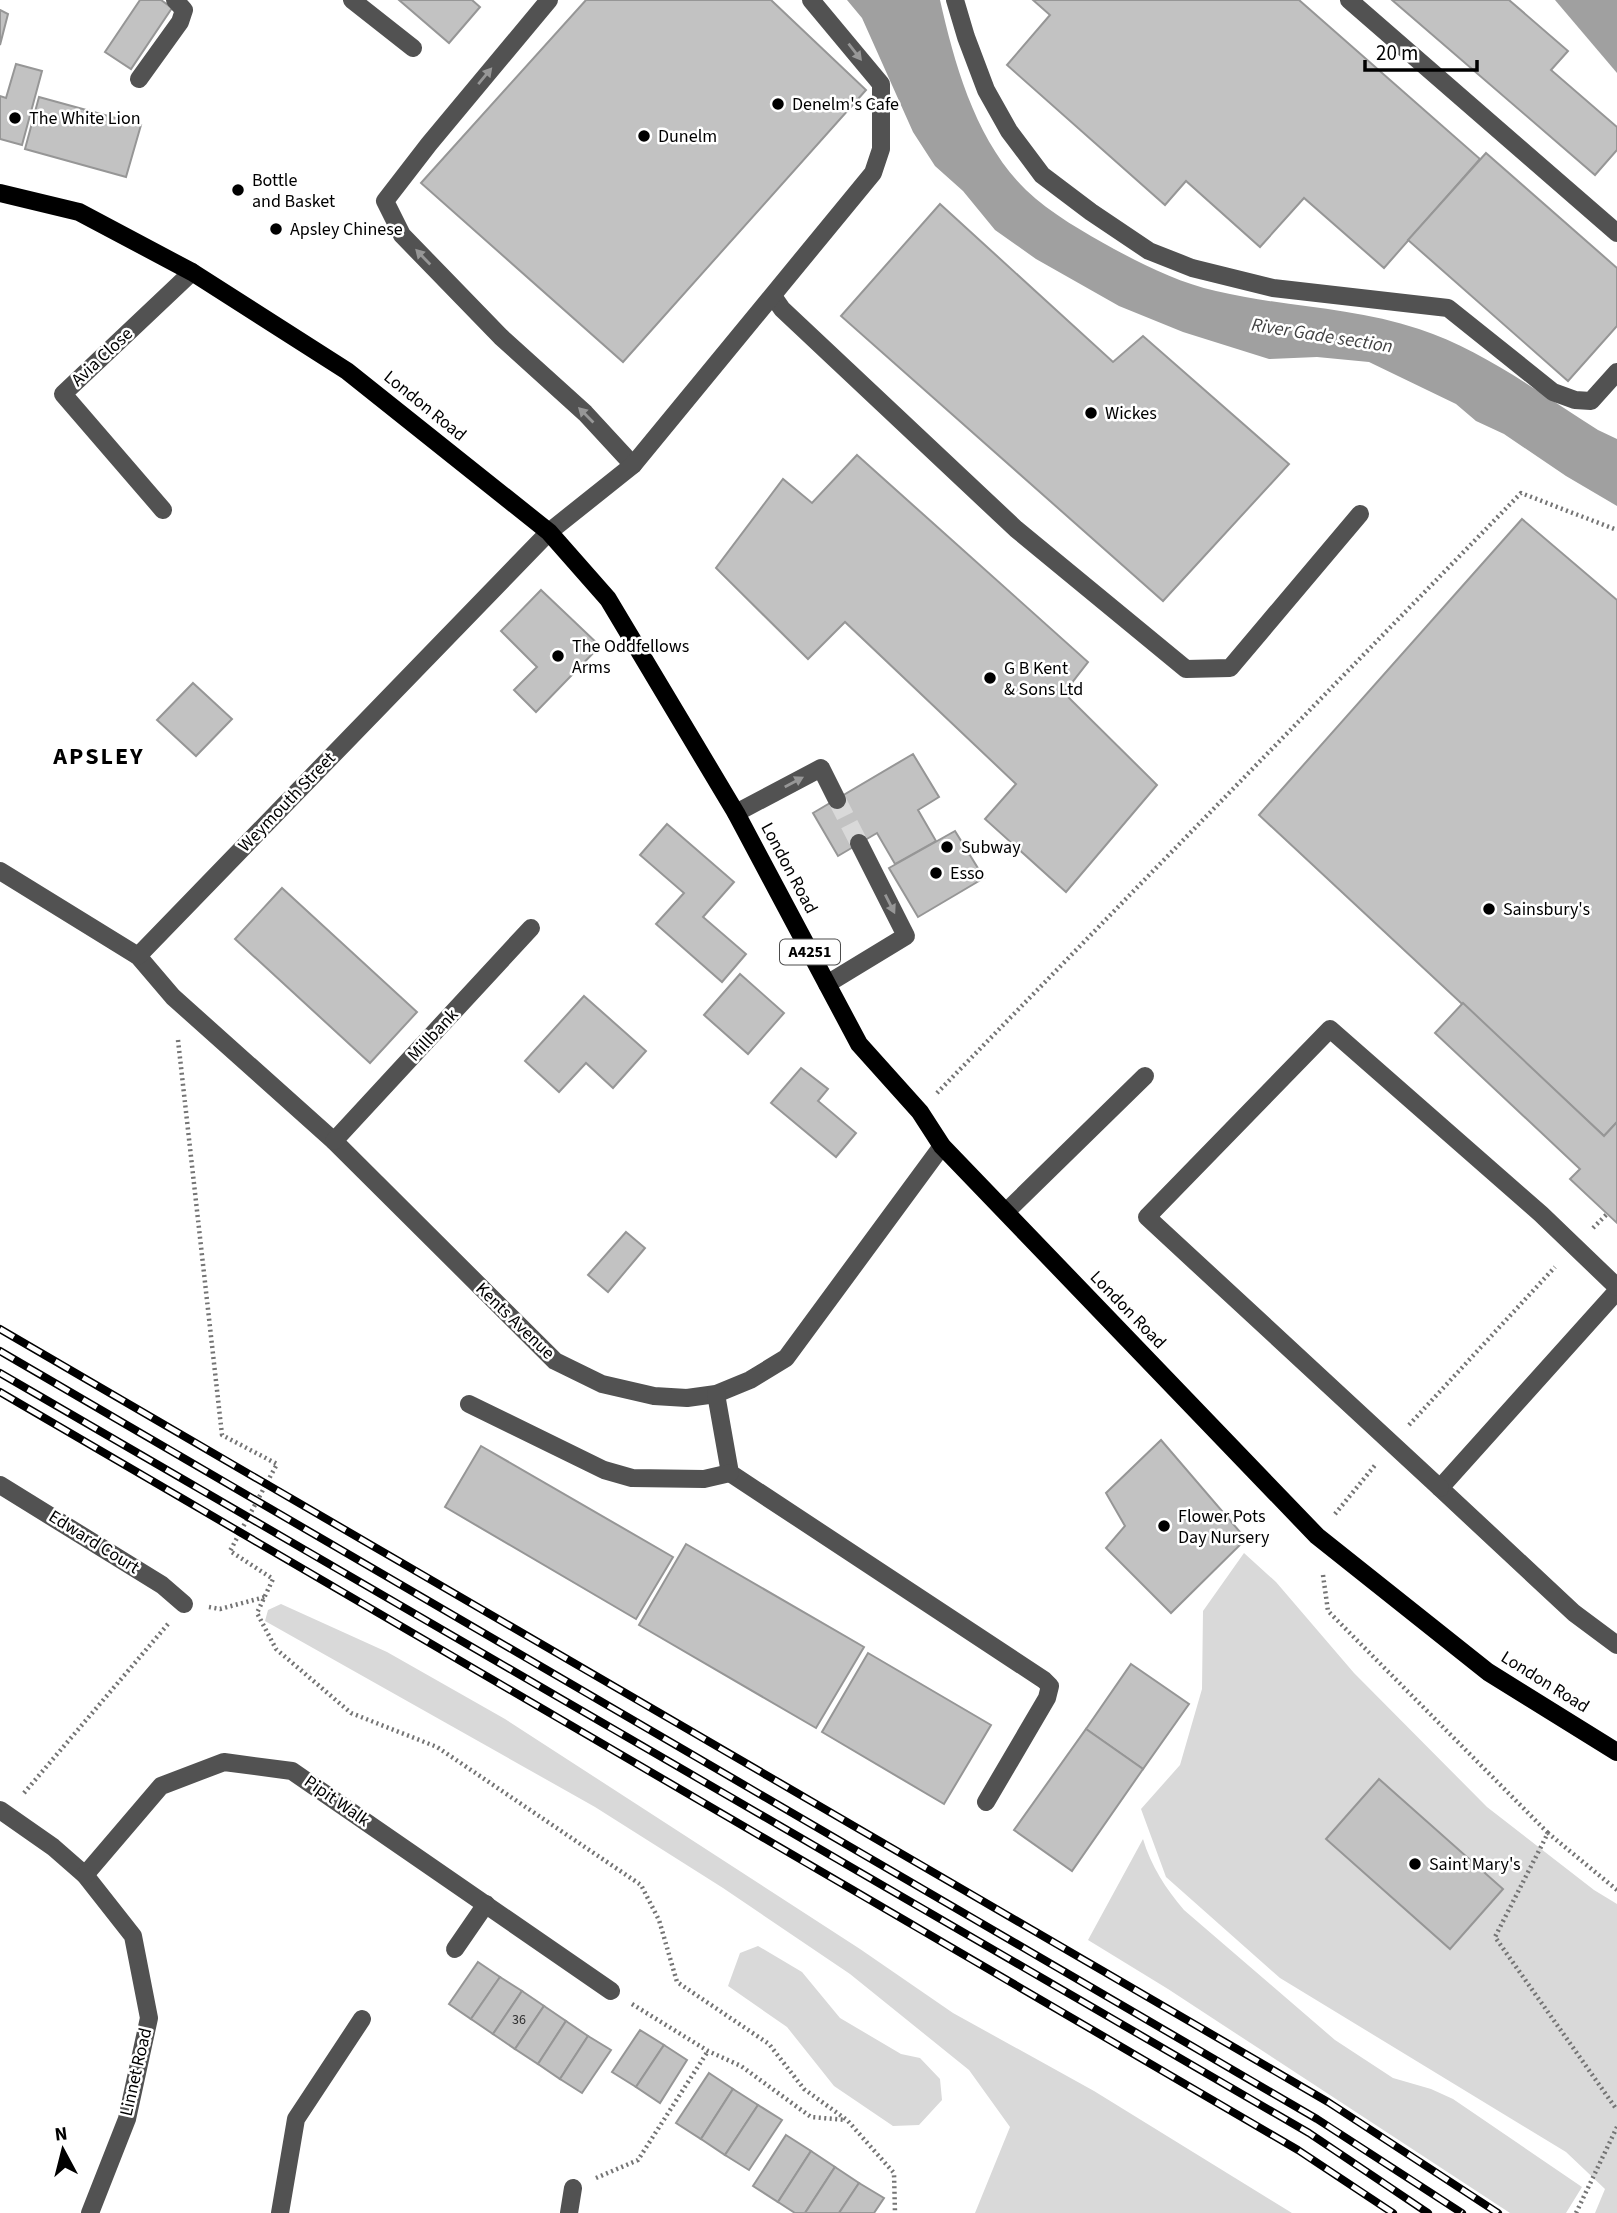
<svg xmlns="http://www.w3.org/2000/svg" width="1617" height="2213" viewBox="0 0 1617 2213" font-family="'Source Sans 3',sans-serif">
<rect width="100%" height="100%" fill="#fff"/>
<g fill="#d9d9d9">
<path d="M1244,1553l32,29 78,91 133,134 107,83 23,14v309h-22l10,-24 -39,-37 -286,-174 -114,-101 -25,-68 39,-44 22,-76 1,-78z"/>
<path d="M281,1604l106,48 118,67 355,230 93,64 141,78 198,122h-317l35,-86 -41,-57 -119,-96 -127,-86 -128,-81 -330,-186 3,-11z"/>
<path d="M1143,1839c8,27 23,50 41,71l151,130 58,38 38,11 22,10 129,88 -16,26h-56l-342,-224 -80,-49z"/>
<path d="M758,1946l44,26 38,46 61,36 19,4 20,21 2,21 -23,25 -26,1 -59,-40 -47,-59 -59,-41 12,-33z"/>
</g>
<g fill="#a0a0a0">
<path d="M847,0h93c15,66 36,141 86,190 24,23 59,43 88,59 32,17 66,34 102,42 67,16 137,16 203,38 64,21 122,65 179,101l19,9v67l-51,-30 -62,-42 -28,-13 -20,-17 -87,-42 -52,-5 -48,2 -86,-27 -64,-26 -83,-47 -41,-29 -32,-39 -28,-25 -22,-34 -51,-114z"/>
<path d="M1555,0h62v73z"/>
</g>
<g fill="#c2c2c2" stroke="#969696" stroke-width="2">
<path d="M140,0h21l11,8 -41,61 -26,-17z"/>
<path d="M399,0h73l8,7 -31,36z"/>
<path d="M586,0h185l95,90 -243,272 -202,-179z"/>
<path d="M1033,0h266l181,159 -96,109 -80,-70 -44,49 -74,-66 -21,24 -158,-140 43,-50z"/>
<path d="M1392,0h117l59,51 -17,19 66,57v23l-22,25z"/>
<path d="M0,10l8,4 -8,31z"/>
<path d="M16,64l26,7 -20,74 -22,-6v-43l6,2z"/>
<path d="M39,97l102,28 -15,52 -101,-28z"/>
<path d="M1486,153l131,115v58l-49,55 -160,-141z"/>
<path d="M940,204l173,158 30,-26 146,128 -126,137 -322,-285z"/>
<path d="M857,455l231,207 -24,31 93,92 -91,107 -81,-73 31,-35 -171,-162 -37,37 -92,-91 67,-89 29,24z"/>
<path d="M1522,519l95,81v522l-13,14 -345,-321z"/>
<path d="M541,590l59,56 -64,66 -22,-22 23,-23 -36,-36z"/>
<path d="M193,683l39,36 -36,37 -39,-36z"/>
<path d="M913,754l26,43 -21,13 18,31 -41,23 -18,-31 -39,23 -25,-43z"/>
<path d="M667,824l67,58 -31,35 43,37 -24,28 -66,-58 28,-31 -44,-38z"/>
<path d="M955,831l29,47 -66,39 -29,-49z"/>
<path d="M282,888l135,124 -47,51 -135,-124z"/>
<path d="M740,974l44,39 -36,41 -44,-39z"/>
<path d="M584,996l62,55 -33,37 -27,-25 -27,29 -34,-31z"/>
<path d="M1463,1003l141,133 13,-14v101l-47,-44 10,-10 -145,-136z"/>
<path d="M801,1068l27,21 -10,12 38,32 -20,24 -65,-54z"/>
<path d="M626,1232l19,16 -37,44 -20,-17z"/>
<path d="M1161,1440l85,99 -75,74 -65,-65 19,-22 -19,-33z"/>
<path d="M481,1446l192,111 -37,62 -191,-112z"/>
<path d="M686,1544l178,103 -48,81 -177,-103z"/>
<path d="M868,1653l123,72 -47,79 -122,-72z"/>
<path d="M1131,1664l58,40 -46,65 -57,-40z"/>
<path d="M1086,1729l57,40 -71,102 -58,-41z"/>
<path d="M1379,1779l124,110 -53,60 -124,-110z"/>
<path d="M478,1962l22,15 -29,42 -22,-15z"/>
<path d="M500,1977l22,14 -29,43 -22,-15z"/>
<path d="M522,1991l22,15 -29,43 -22,-15z"/>
<path d="M544,2006l22,15 -28,43 -23,-15z"/>
<path d="M566,2021l22,15 -28,43 -22,-15z"/>
<path d="M640,2030l24,15 -28,42 -24,-15z"/>
<path d="M588,2036l23,14 -29,43 -22,-14z"/>
<path d="M664,2045l23,15 -27,43 -24,-16z"/>
<path d="M709,2073l24,16 -32,50 -25,-16z"/>
<path d="M733,2089l25,16 -33,50 -24,-16z"/>
<path d="M758,2105l24,15 -33,50 -24,-15z"/>
<path d="M786,2135l25,16 -33,51 -25,-16z"/>
<path d="M811,2151l24,16 -30,46h-10l-17,-11z"/>
<path d="M835,2167l24,16 -20,30h-34z"/>
<path d="M859,2183l25,15 -10,15h-35z"/>
</g>
<g fill="none" stroke-linecap="round" stroke-linejoin="round">
<path stroke="#d9d9d9" stroke-width="18" stroke-dasharray="18 9" stroke-linecap="butt" d="M837,800l22,43"/>
<g stroke="#747474" stroke-width="4.5" stroke-dasharray="2 3.5" stroke-linecap="butt">
<path d="M178,1040l44,395 55,29 -47,87 43,28 -16,34 19,36 75,64 86,34 204,138 18,35 18,62 92,62 35,45 43,31 47,53 1,40"/>
<path d="M937,1093l584,-600 96,37"/>
<path d="M1593,1228l14,-14"/>
<path d="M1409,1425l146,-158"/>
<path d="M1335,1514l41,-50"/>
<path d="M1323,1575l5,36 220,222"/>
<path d="M209,1607l11,2 45,-12"/>
<path d="M24,1793l144,-169"/>
<path d="M1617,1890l-69,-57 -53,104 122,173"/>
<path d="M632,2004l76,47 33,15 70,51 35,3"/>
<path d="M596,2178l42,-18 70,-109"/>
<path d="M1576,2213l41,-86"/>
</g>
<g stroke="#525252" stroke-width="18">
<path d="M352,0l61,48"/>
<path d="M549,0l-120,144 -44,57 17,34 99,102 84,76 48,52"/>
<path d="M955,0l11,37 20,53 23,41 33,44 49,37 58,39 43,17 81,20 175,20 105,84 22,8 16,1 26,-29"/>
<path d="M1349,0l268,233"/>
<path d="M139,79l41,-57 4,-12 -9,-10"/>
<path d="M773,296l9,13 234,220 170,140 44,-1 130,-154"/>
<path d="M163,510l-100,-116 129,-122"/>
<path d="M736,813l85,-45 16,32"/>
<path d="M0,871l138,85 35,41 161,144 221,220 47,23 52,12 33,2 29,-4 34,-14 36,-22 156,-212"/>
<path d="M138,956l411,-424 84,-67 240,-292 8,-24v-65l-70,-84"/>
<path d="M827,984l79,-48 -47,-93"/>
<path d="M334,1141l197,-213"/>
<path d="M1006,1212l139,-136"/>
<path d="M1617,1291l-177,197 134,125 43,32"/>
<path d="M716,1394l14,79 314,207 6,6 -3,12 -61,104"/>
<path d="M469,1404l135,66 28,8 72,1 26,-6"/>
<path d="M0,1485l162,100 22,19"/>
<path d="M1440,1488l-293,-271 183,-188 211,185 76,73"/>
<path d="M0,1810l53,37 32,28 48,61 16,82 -22,101 -37,94"/>
<path d="M85,1875l76,-89 63,-24 68,9 319,220"/>
<path d="M455,1949l31,-45"/>
<path d="M280,2213l16,-94 66,-100"/>
<path d="M569,2213l4,-25"/>
</g>
<path stroke="#000" stroke-width="18" d="M0,193l79,19 113,60 155,99 202,161 59,67 128,214 123,231 61,68 22,34 375,390 171,136 129,80"/>
<g stroke="#000" stroke-width="8">
<g id="rail">
<path d="M0,1329l1328,773 170,111"/>
<path d="M0,1351l1317,768 145,94"/>
<path d="M0,1373l1309,760 119,80"/>
<path d="M0,1392l1298,758 95,63"/>
</g>
</g>
<use href="#rail" stroke="#fff" stroke-width="5" stroke-dasharray="16" stroke-linecap="butt"/>
</g>
<defs><path id="oneway-solid" d="M-6-.8H1V-3.2L6.5 0L1 3.2V.8H-6Z" transform="scale(1.75)"/></defs>
<g fill="#979797">
<use href="#oneway-solid" transform="translate(855 52) rotate(52)"/>
<use href="#oneway-solid" transform="translate(485 76) rotate(-50)"/>
<use href="#oneway-solid" transform="translate(423 257) rotate(-134)"/>
<use href="#oneway-solid" transform="translate(586 415) rotate(-135)"/>
<use href="#oneway-solid" transform="translate(794 782) rotate(-28)"/>
<use href="#oneway-solid" transform="translate(890 904) rotate(63)"/>
</g>
<g fill="#000" stroke="#fff" stroke-width="2.5">
<circle cx="778" cy="104" r="7"/>
<circle cx="15" cy="118" r="7"/>
<circle cx="644" cy="136" r="7"/>
<circle cx="238" cy="190" r="7"/>
<circle cx="276" cy="229" r="7"/>
<circle cx="1091" cy="413" r="7"/>
<circle cx="558" cy="656" r="7"/>
<circle cx="990" cy="678" r="7"/>
<circle cx="947" cy="847" r="7"/>
<circle cx="936" cy="873" r="7"/>
<circle cx="1489" cy="909" r="7"/>
<circle cx="1164" cy="1526" r="7"/>
<circle cx="1415" cy="1864" r="7"/>
</g>
<g text-anchor="middle" dominant-baseline="central" stroke-width="5" stroke-linejoin="round" paint-order="stroke">
<g font-size="14" fill="#303030">
<text x="519" y="2020">36</text>
</g>
<rect fill="#fff" stroke="#4c4c4c" stroke-width="2" x="780" y="939.5" width="60" height="25" rx="5"/>
<g font-size="16" font-weight="bold" fill="#000">
<text x="810" y="952">A4251</text>
</g>
<g font-size="18" fill="#000" stroke="#fff" text-anchor="start">
<text x="792" y="104">Denelm's Cafe</text>
<text x="29" y="118">The White Lion</text>
<text x="658" y="136">Dunelm</text>
<text x="252" y="180">Bottle<tspan x="252" dy="21">and Basket</tspan></text>
<text x="290" y="229">Apsley Chinese</text>
<text x="1105" y="413">Wickes</text>
<text x="572" y="646">The Oddfellows<tspan x="572" dy="21">Arms</tspan></text>
<text x="1004" y="668">G B Kent<tspan x="1004" dy="21">&amp; Sons Ltd</tspan></text>
<text x="961" y="847">Subway</text>
<text x="950" y="873">Esso</text>
<text x="1503" y="909">Sainsbury's</text>
<text x="1178" y="1516">Flower Pots<tspan x="1178" dy="21">Day Nursery</tspan></text>
<text x="1429" y="1864">Saint Mary's</text>
</g>
<g font-size="18" fill="#000" stroke="#fff">
<text transform="translate(102 357) rotate(-43)">Avia Close</text>
<text transform="translate(425 406) rotate(39)">London Road</text>
<text transform="translate(287 802) rotate(-46)">Weymouth Street</text>
<text transform="translate(789 868) rotate(62)">London Road</text>
<text transform="translate(433 1035) rotate(-47)">Millbank</text>
<text transform="translate(1128 1310) rotate(46)">London Road</text>
<text transform="translate(515 1321) rotate(44)">Kents Avenue</text>
<text transform="translate(94 1542) rotate(32)">Edward Court</text>
<text transform="translate(1545 1682) rotate(32)">London Road</text>
<text transform="translate(337 1801) rotate(35)">Pipit Walk</text>
<text transform="translate(136 2072) rotate(-77)">Linnet Road</text>
</g>
<g font-size="19" font-style="italic" fill="#414141" stroke="#fff">
<text transform="translate(1322 336) rotate(9)">River Gade section</text>
</g>
<g font-size="24" font-weight="bold" letter-spacing="2" fill="#000" stroke="#fff">
<text x="99" y="756">APSLEY</text>
</g>
</g>
<g transform="translate(63 2150) rotate(353)" stroke="#ffffff" stroke-width="5" paint-order="stroke">
<path d="M0-5L12 26L0 18L-12 26Z" fill="#000000"/>
<text y="-10" font-size="19" font-weight="bold" text-anchor="middle" fill="#000000">N</text>
</g>
<path d="M1365 60v10h112v-10" fill="none" stroke="#000000" stroke-width="3.5"/>
<text x="1376" y="60" font-size="21" fill="#000000" stroke="#ffffff" stroke-width="5" paint-order="stroke">20 m</text>
</svg>
